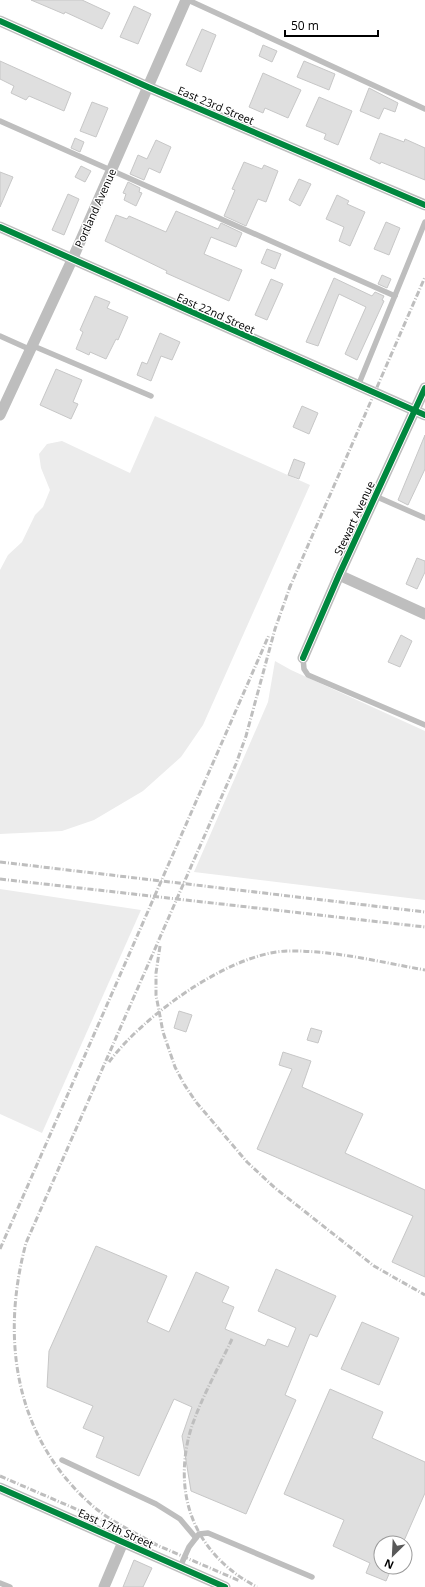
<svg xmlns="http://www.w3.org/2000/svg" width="425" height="1587" viewBox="0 0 425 1587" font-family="'Open Sans',sans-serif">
<rect width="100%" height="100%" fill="#fff"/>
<g fill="#ececec">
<path d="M155,416l155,69 -107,240 -22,32 -38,34 -49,29 -32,11 -62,3v-264l8,-15 14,-13 13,-27 8,-8 7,-17 -9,-22 -2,-14 8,-10 15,-3 68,32z"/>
<path d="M275,661l16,9 134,61v169l-231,-28 74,-170z"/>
<path d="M0,889l141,21 -99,223 -42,-19z"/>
</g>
<g fill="#dfdfdf" stroke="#c7c7c7">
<path d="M31,0h51l28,13 -8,16 -37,-17 -1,2z"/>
<path d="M134,6l17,8 -13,30 -18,-7z"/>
<path d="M202,29l14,6 -15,37 -15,-7z"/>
<path d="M263,45l14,6 -5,11 -13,-6z"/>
<path d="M0,61l71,32 -7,18 -35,-15 -3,4 -15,-7 3,-7 -14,-7z"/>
<path d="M304,61l31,13 -6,16 -32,-13z"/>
<path d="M263,73l38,17 -13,28 -23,-10 -2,5 -14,-6z"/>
<path d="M369,88l29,15 -3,9 -11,-4 -5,11 -19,-8z"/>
<path d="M319,97l33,14 -14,34 -14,-6 2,-5 -20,-8z"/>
<path d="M92,102l16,6 -12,29 -16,-6z"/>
<path d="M380,133l24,9 1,-3 20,9v32l-44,-18 -1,2 -10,-5z"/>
<path d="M75,138l9,4 -4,10 -9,-4z"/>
<path d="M156,140l15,7 -11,26 -11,-5 -5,12 -14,-6 8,-19 9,4z"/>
<path d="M244,162l18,7 2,-4 14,6 -12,31 -8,-3 -12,27 -22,-10 11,-26 -3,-1z"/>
<path d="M81,166l10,5 -6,11 -10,-5z"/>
<path d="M0,172l13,5 -13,30z"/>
<path d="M299,179l12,5 -11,22 -11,-6z"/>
<path d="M128,182l12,6 -1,4 3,1 -6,13 -12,-6 2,-6 -3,-1z"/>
<path d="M68,194l11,5 -15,36 -12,-5z"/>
<path d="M337,195l12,6 -2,3 18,8 -15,34 -11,-5 5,-14 -18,-8z"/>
<path d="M176,211l42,18 3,-6 21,10 -6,14 -25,-10 -7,17 38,16 -13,31 -63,-28 1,-2 -62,-30 11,-26 11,4 2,-3 37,16z"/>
<path d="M386,222l14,6 -11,27 -15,-6z"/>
<path d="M267,249l14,5 -6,15 -14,-6z"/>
<path d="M382,275l9,4 -4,9 -9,-4z"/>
<path d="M334,278l38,18 3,-4 9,4 -2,4 2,1 -27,59 -12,-6 21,-47 -27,-13 -21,52 -12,-4z"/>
<path d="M271,279l12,5 -16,36 -12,-5z"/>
<path d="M95,296l15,6 -3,6 21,9 -10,23 -2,-1 -10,20 -16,-7 -1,3 -13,-6 7,-17 -3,-2z"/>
<path d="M160,333l20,9 -8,18 -11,-4 -10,25 -14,-6 5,-13 5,2z"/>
<path d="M56,369l26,11 -9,22 5,2 -7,15 -31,-14z"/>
<path d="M302,406l16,7 -9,21 -16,-7z"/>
<path d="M425,435v34l-17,36 -10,-5z"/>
<path d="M294,459l11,4 -6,16 -11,-4z"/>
<path d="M417,558l8,3v11l-8,17 -11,-5z"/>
<path d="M401,635l11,6 -12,26 -12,-5z"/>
<path d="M179,1011l13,4 -6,17 -12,-4z"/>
<path d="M311,1028l11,3 -4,12 -11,-3z"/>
<path d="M283,1052l28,9 -9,26 61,27 -18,39 80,37v87l-33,-15 21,-46 -156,-67 35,-80 -13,-4z"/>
<path d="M96,1246l71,30 -20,46 22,10 27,-60 33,15 -7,15 12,5 -9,22 40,17 3,-7 20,8 8,-19 -38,-17 18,-42 60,27 -19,41 -7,-3 -25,61 11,5 -50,114 -55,-23 -9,-55 10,-29 -18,-8 -35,77 -43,-19 8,-20 -21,-9 10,-22 -46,-19 2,-36z"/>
<path d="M362,1322l37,16 -20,47 -38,-16z"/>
<path d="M330,1389l53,23 -11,26 53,24v31l-22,50h-22v24h11l-6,14 -20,-8 4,-10 -37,-17 11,-26 -60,-26z"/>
<path d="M134,1560l18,8 -9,19h-20z"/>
</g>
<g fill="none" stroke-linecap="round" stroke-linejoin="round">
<g stroke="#bebebe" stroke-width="5.5">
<path d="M188,0l237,109"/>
<path d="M0,121l395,175"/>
<path d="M0,336l29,13"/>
<path d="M31,345l120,51"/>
<path d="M358,386l67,-164"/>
<path d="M375,496l50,22"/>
<path d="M303,658l1,11 4,6 117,50"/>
<path d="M62,1460l94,44 24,15 16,19"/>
<path d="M180,1567l9,-20 10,-13 9,-1 104,44"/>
<path d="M0,1583l10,4"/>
</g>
<g stroke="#bebebe" stroke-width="11">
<path d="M0,21l148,66 277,118"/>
<path d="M0,227l425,188"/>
<path d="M0,415l72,-155 114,-260"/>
<path d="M339,575l86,39"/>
<path d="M303,658l36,-83 86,-187"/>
<path d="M0,1488l225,99"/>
<path d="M104,1587l19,-45"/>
</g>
<g stroke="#bebebe" stroke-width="3" stroke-dasharray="6 2 1 2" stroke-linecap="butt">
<path d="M289,589l136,-312"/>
<path d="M0,862l425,50"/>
<path d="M0,879l425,48"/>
<path d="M160,946l-4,27v22l7,37 12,35 9,17 12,18 51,60 28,26 99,78 51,29"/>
<path d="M109,1062c33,-45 120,-109 178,-111 46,-1 93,11 138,19"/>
<path d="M0,1249l269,-614"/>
<path d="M232,1339c-14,30 -37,70 -44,101 -14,64 12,117 69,147"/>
<path d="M0,1476l115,50"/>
<path d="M152,1543l88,38"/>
<path d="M157,1545c-21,-12 -44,-22 -63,-38 -79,-68 -94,-167 -68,-264l210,-479 10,-28 29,-107 16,-45"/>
</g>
<g stroke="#fff" stroke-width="8">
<g id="cycleway">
<path d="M0,21l148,66 277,118"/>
<path d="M0,227l425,188"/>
<path d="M303,658l36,-83 86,-187"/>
<path d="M0,1488l225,99"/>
</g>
</g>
<use href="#cycleway" stroke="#00873e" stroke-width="6"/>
</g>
<g text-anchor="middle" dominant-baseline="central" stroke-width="3" stroke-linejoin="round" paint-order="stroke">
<g font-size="11" fill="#000" stroke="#fff">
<text transform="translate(216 105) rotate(23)">East 23rd Street</text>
<text transform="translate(95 208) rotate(-66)">Portland Avenue</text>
<text transform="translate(216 313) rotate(24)">East 22nd Street</text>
<text transform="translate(354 518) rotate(-65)">Stewart Avenue</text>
<text transform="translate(116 1528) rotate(24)">East 17th Street</text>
</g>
</g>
<g transform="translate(393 1555) rotate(204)"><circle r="19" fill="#ffffff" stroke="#999999"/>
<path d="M0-3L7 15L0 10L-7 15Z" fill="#595959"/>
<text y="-6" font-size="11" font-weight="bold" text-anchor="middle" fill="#000000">N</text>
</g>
<path d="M285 30v6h93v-6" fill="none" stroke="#000000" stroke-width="2"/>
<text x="291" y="30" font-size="12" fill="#000000" stroke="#ffffff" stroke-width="3" paint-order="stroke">50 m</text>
</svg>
